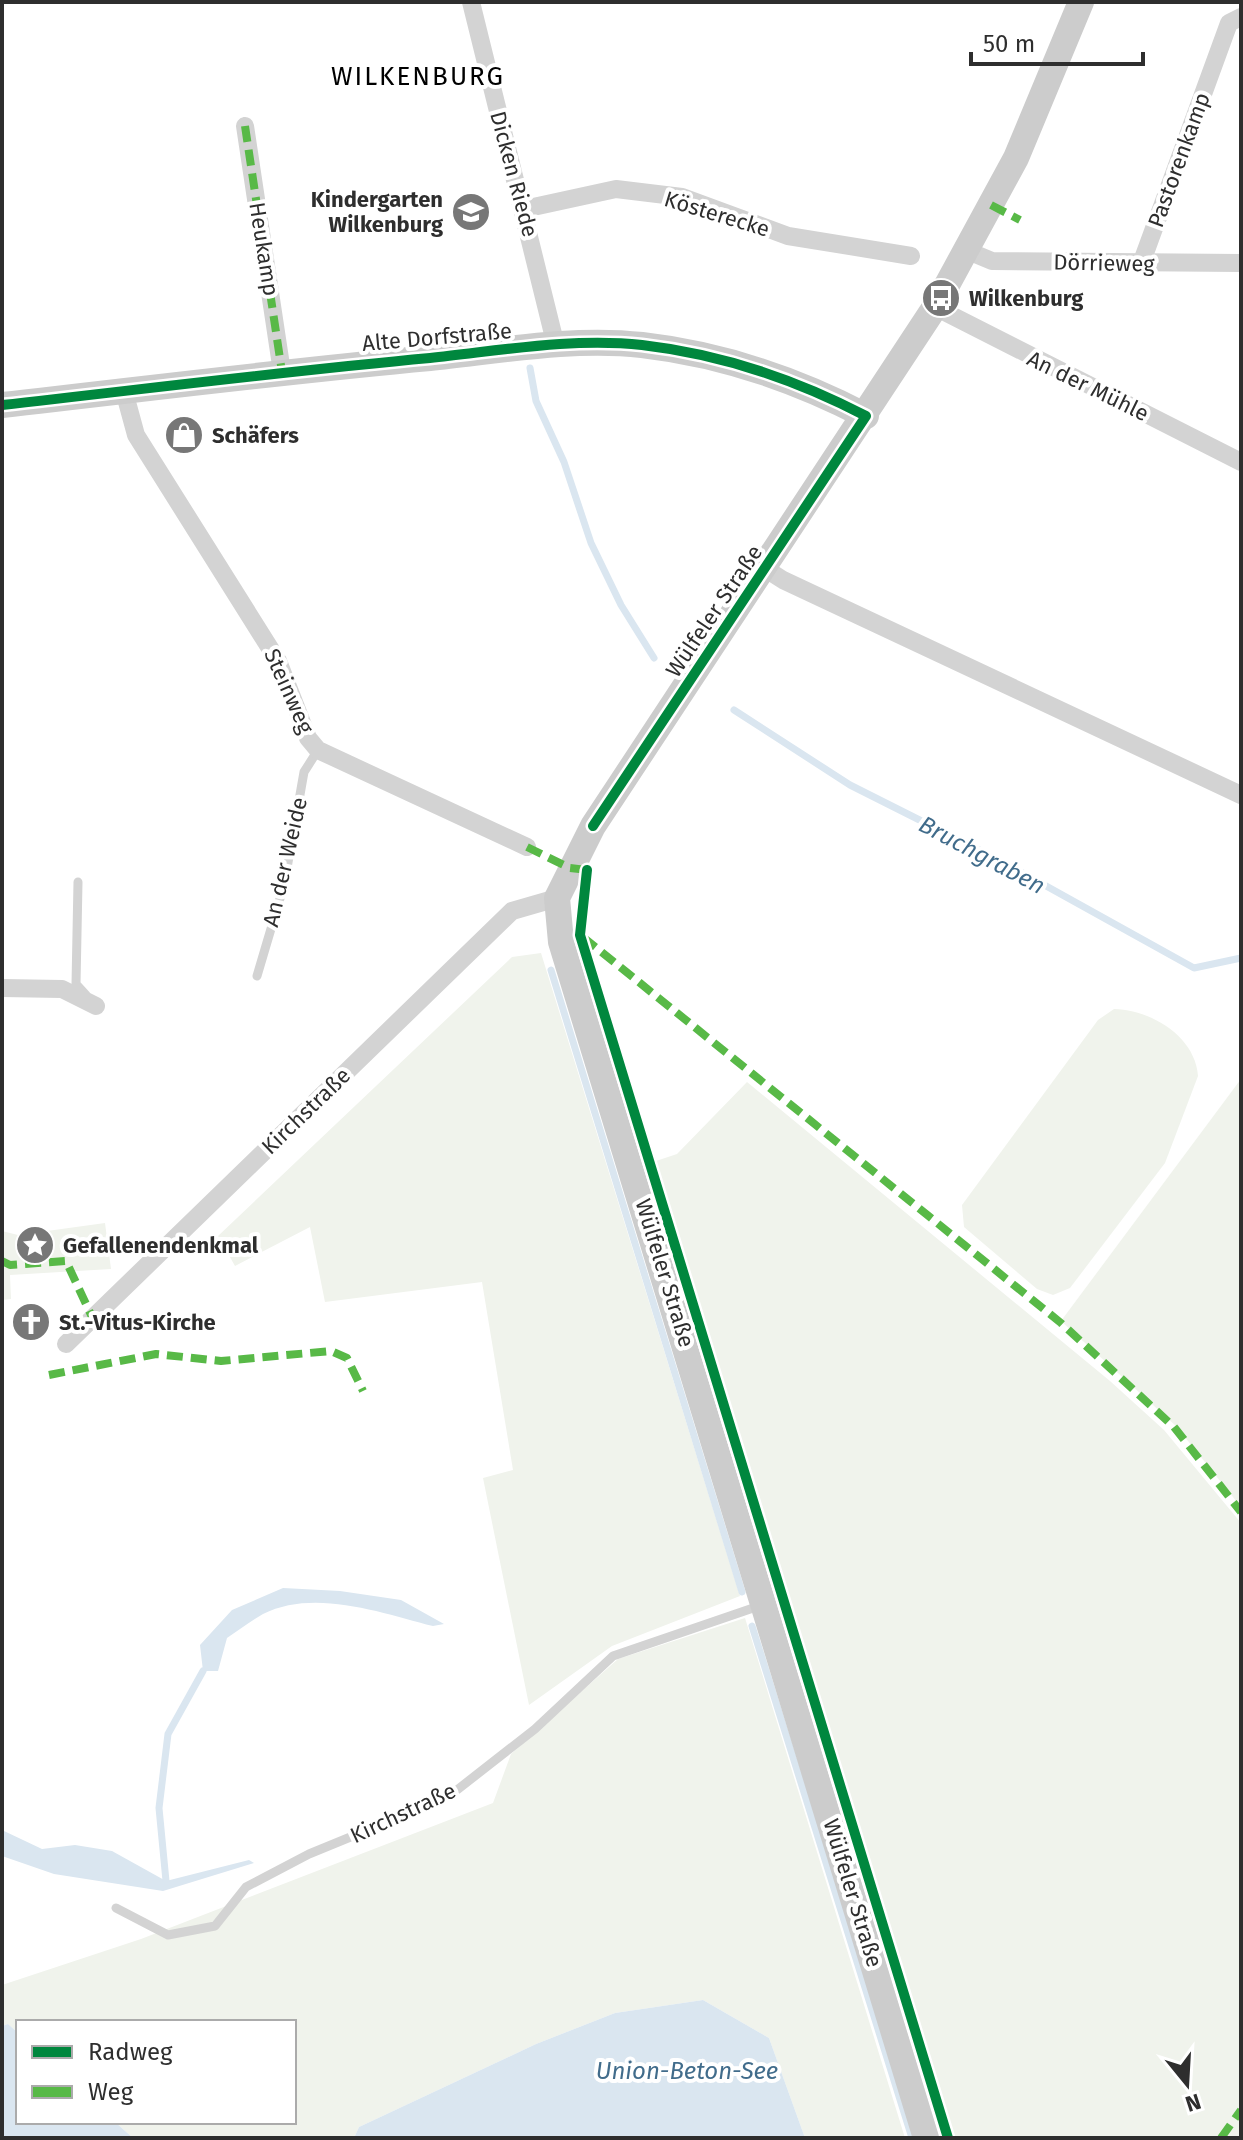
<svg xmlns="http://www.w3.org/2000/svg" width="1243" height="2140" viewBox="0 0 1243 2140" font-family="'Fira Sans',sans-serif">
<rect width="100%" height="100%" fill="#fff"/>
<g fill="#f0f3ec">
<path d="M541,953l199,643 -128,50 -83,59 -46,-227 30,-8 -31,-188 -157,20 -15,-75 -75,39 -17,-30 294,-279z"/>
<path d="M1114,1009c37,1 81,27 84,67l-33,87 -95,125 -17,7 -16,-6 -73,-62 -2,-22 136,-185z"/>
<path d="M1241,1079v428l-65,-81 -115,-105z"/>
<path d="M747,1082l363,299 54,49 77,93v615h-287l-301,-976 24,-8z"/>
<path d="M105,1223l6,46 -101,6 1,24 -9,1v-69l16,4z"/>
<path d="M745,1618l160,520h-100l-36,-100 -66,-38 -88,13 -79,31 -177,83 -5,11h-221l-18,-16h179v-100h-276v11l-10,-9 -6,2v-41l139,-46 352,-136 18,-49 107,-95z"/>
</g>
<g fill="#dae6f0">
<path d="M283,1588l57,3 61,9 43,24 -11,2c-51,-13 -119,-38 -170,-12 -12,7 -24,16 -36,24l-9,33h-15l-3,-26 32,-35z"/>
<path d="M4,1831l38,18 33,-4 37,6 54,30 83,-21 5,3 -91,28 -109,-17 -52,-18z"/>
<path d="M703,2000l66,38 36,100h-451l5,-11 177,-83 79,-31z"/>
<path d="M8,2024l10,9v89h97l18,16h-131v-112z"/>
</g>
<g fill="none" stroke-linecap="round" stroke-linejoin="round">
<g stroke="#dae6f0" stroke-width="7">
<path d="M530,368l6,33 28,61 27,81 30,62 33,53"/>
<path d="M734,710l116,75 153,77 191,106 47,-10"/>
<path d="M551,970l191,622"/>
<path d="M752,1626l160,512"/>
<path d="M166,1881l-7,-73 9,-74 35,-63"/>
</g>
<g stroke="#d3d3d3" stroke-width="9">
<path d="M78,882l-2,102 10,11"/>
<path d="M257,976l27,-91 20,-113 14,-22"/>
<path d="M116,1908l52,27 47,-9 31,-39 63,-33 139,-57 87,-68 78,-73 146,-50"/>
</g>
<g stroke="#d3d3d3" stroke-width="18">
<path d="M471,2l85,344"/>
<path d="M245,126l37,246"/>
<path d="M524,209l92,-20 66,8 106,39 123,20"/>
<path d="M968,251l24,10 249,2"/>
<path d="M1141,264l88,-241 12,-6"/>
<path d="M935,307l306,155"/>
<path d="M124,391l12,44 142,226 30,77 10,12 209,97"/>
<path d="M766,569l17,11 458,215"/>
<path d="M2,988l60,1 34,17"/>
<path d="M66,1344l446,-433 45,-13"/>
</g>
<g stroke="#ccc" stroke-width="26">
<path d="M2,405c143,-16 285,-34 428,-47 68,-7 143,-21 212,-13 79,9 153,34 224,71"/>
<path d="M926,2138l-365,-1196 -4,-44 36,-72 342,-519 81,-149 65,-156"/>
</g>
<g stroke="#58b947" stroke-width="8" stroke-dasharray="16 8" stroke-linecap="butt">
<path d="M245,126l37,246"/>
<path d="M991,205l29,15"/>
<path d="M527,847l43,21 17,2v6"/>
<path d="M583,937l478,386 113,104 67,85"/>
<path d="M2,1261l8,4 56,-4 26,56"/>
<path d="M49,1375l107,-21 65,7 110,-10 16,7 16,33"/>
<path d="M1221,2138l20,-28"/>
</g>
<g stroke="#fff" stroke-width="15">
<g id="cycleway">
<path d="M2,405c143,-16 285,-34 428,-47 68,-7 143,-21 212,-13 79,9 153,34 224,71l-273,410"/>
<path d="M587,870l-7,65 368,1203"/>
</g>
</g>
<use href="#cycleway" stroke="#00873e" stroke-width="10"/>
</g>
<defs>
<g id="school-disc" transform="scale(2)"><circle r="9.5" fill="#777" stroke="#fff"/><path d="M0-5L7-2L0 1L-7-2ZM-4 1L0 2.5L4 1V4Q0 6-4 4Z" fill="#fff"/></g>
<g id="bus-disc" transform="scale(2)"><circle r="9.5" fill="#777" stroke="#fff"/><path d="M-5-6H5V4H4V6H2V4H-2V6H-4V4H-5ZM-3.5-4V0h7V-4ZM-3.5 1.2v1.5H-2V1.2ZM2 1.2v1.5H3.5V1.2Z" fill="#fff"/></g>
<g id="shop-disc" transform="scale(2)"><circle r="9.5" fill="#777" stroke="#fff"/><path d="M-5-2.5h2.3a2.7 3.5 0 0 1 5.4 0H5L5.5 6h-11ZM-1.5-2.5h3a1.5 2.3 0 0 0-3 0Z" fill="#fff"/></g>
<g id="sight-disc" transform="scale(2)"><circle r="9.5" fill="#777" stroke="#fff"/><path d="M0-6L1.8-2.2L6-1.7L2.9 1.2L3.7 5.4L0 3.3L-3.7 5.4L-2.9 1.2L-6-1.7L-1.8-2.2Z" fill="#fff"/></g>
<g id="church-disc" transform="scale(2)"><circle r="9.5" fill="#777" stroke="#fff"/><path d="M-1.2-6h2.4v3.5h3.3v2.4h-3.3V6h-2.4V-.1h-3.3v-2.4h3.3Z" fill="#fff"/></g>
</defs>
<g fill-rule="evenodd">
<use href="#school-disc" x="471" y="212"/>
<use href="#bus-disc" x="941" y="298"/>
<use href="#shop-disc" x="184" y="435"/>
<use href="#sight-disc" x="35" y="1245"/>
<use href="#church-disc" x="31" y="1322"/>
</g>
<g text-anchor="middle" dominant-baseline="central" stroke-width="8" stroke-linejoin="round" paint-order="stroke">
<g font-size="22" fill="#2e2e2e" stroke="#fff">
<text transform="translate(1179 160) rotate(-70)">Pastorenkamp</text>
<text transform="translate(514 174) rotate(75)">Dicken Riede</text>
<text transform="translate(717 214) rotate(17)">Kösterecke</text>
<text transform="translate(264 249) rotate(81)">Heukamp</text>
<text transform="translate(1104 263) rotate(1)">Dörrieweg</text>
<text transform="translate(437 337) rotate(-5)">Alte Dorfstraße</text>
<text transform="translate(1088 386) rotate(26)">An der Mühle</text>
<text transform="translate(714 611) rotate(-56)">Wülfeler Straße</text>
<text transform="translate(289 691) rotate(66)">Steinweg</text>
<text transform="translate(285 862) rotate(-77)">An der Weide</text>
<text transform="translate(306 1111) rotate(-44)">Kirchstraße</text>
<text transform="translate(665 1273) rotate(73)">Wülfeler Straße</text>
<text transform="translate(403 1813) rotate(-25)">Kirchstraße</text>
<text transform="translate(853 1893) rotate(73)">Wülfeler Straße</text>
</g>
<g font-size="22" font-weight="bold" fill="#2e2e2e" stroke="#fff" text-anchor="start">
<text x="443" y="199" text-anchor="end">Kindergarten<tspan x="443" dy="25">Wilkenburg</tspan></text>
<text x="969" y="298">Wilkenburg</text>
<text x="212" y="435">Schäfers</text>
<text x="63" y="1245">Gefallenendenkmal</text>
<text x="59" y="1322">St.-Vitus-Kirche</text>
</g>
<g font-size="24" font-style="italic" fill="#416c8b" stroke="#fff">
<text transform="translate(982 855) rotate(28)">Bruchgraben</text>
<text x="687" y="2071">Union-Beton-See</text>
</g>
<g font-size="26" letter-spacing="2" fill="#000" stroke="#fff">
<text x="418" y="76">WILKENBURG</text>
</g>
</g>
<rect width="1243" height="2140" fill="none" stroke="#2e2e2e" stroke-width="8"/>
<rect x="16" y="2020" width="280" height="104" fill="#ffffff" stroke="#ababab" stroke-width="2"/>
<rect x="32" y="2046" width="40" height="12" fill="#00873e" stroke="#ababab" stroke-width="2"/>
<text x="88" y="2060" font-size="24" fill="#2e2e2e">Radweg</text>
<rect x="32" y="2086" width="40" height="12" fill="#58b947" stroke="#ababab" stroke-width="2"/>
<text x="88" y="2100" font-size="24" fill="#2e2e2e">Weg</text>
<g transform="translate(1187 2084) rotate(162)" stroke="#ffffff" stroke-width="6" paint-order="stroke">
<path d="M0-6L14 30L0 20L-14 30Z" fill="#2e2e2e"/>
<text y="-12" font-size="22" font-weight="bold" text-anchor="middle" fill="#2e2e2e">N</text>
</g>
<path d="M971 52v12h172v-12" fill="none" stroke="#2e2e2e" stroke-width="4"/>
<text x="983" y="52" font-size="24" fill="#2e2e2e" stroke="#ffffff" stroke-width="6" paint-order="stroke">50 m</text>
</svg>
